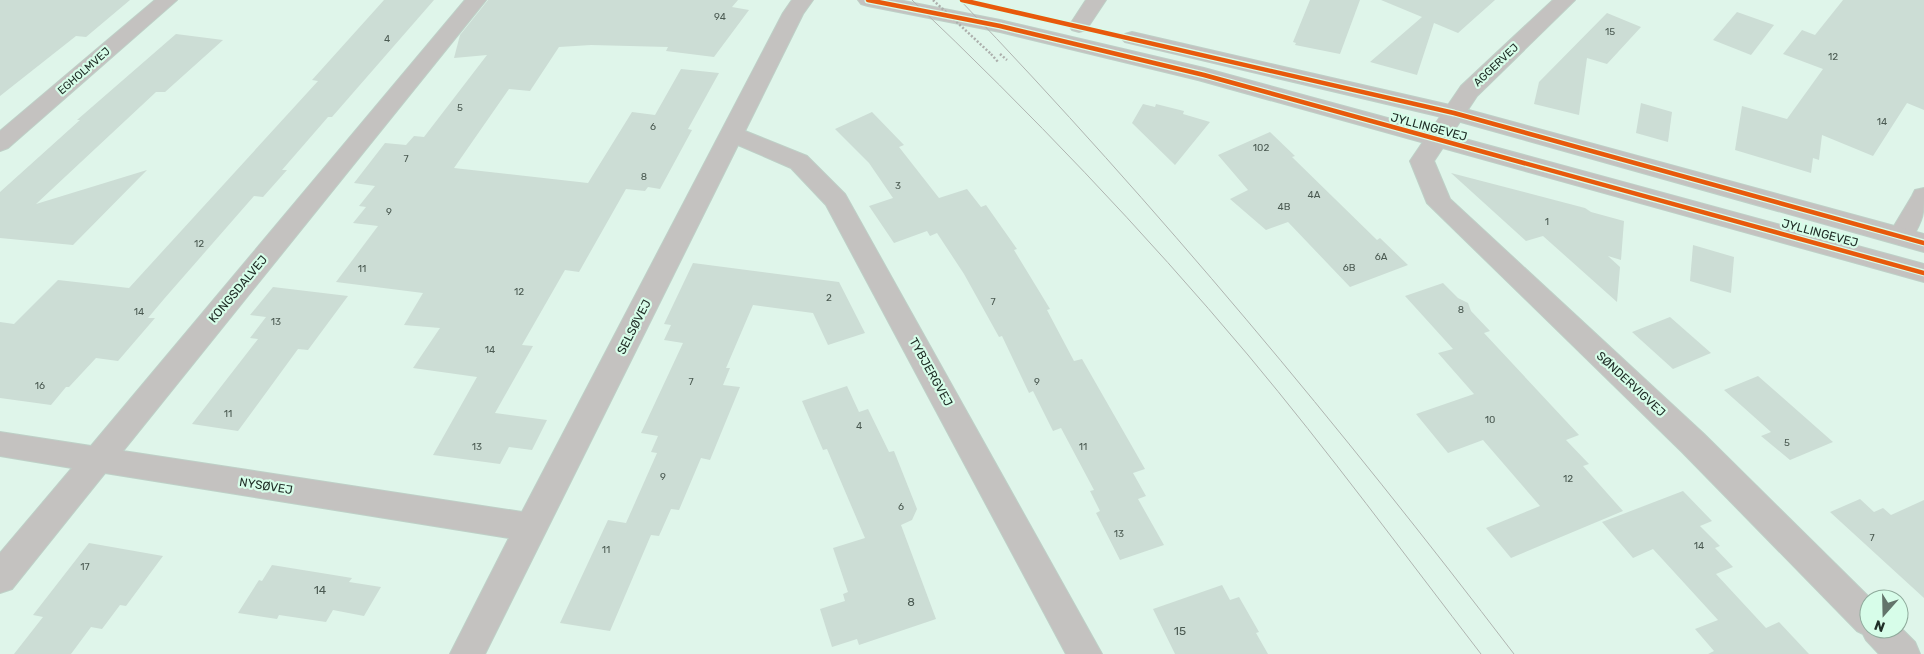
<svg xmlns="http://www.w3.org/2000/svg" width="1924" height="654" viewBox="0 0 1924 654" font-family="Rubik,sans-serif">
<rect width="100%" height="100%" fill="#dff5ea"/>
<g fill="#ccddd5">
<path d="M0,0h130l-44,37 -10,-1 -76,60z"/>
<path d="M384,0h50l-102,117h-4l-46,53h5l-24,27 -9,-1 -90,103 -16,19h7l-37,43 -22,-3 -27,29h-3l-15,18 -51,-7v-76l14,2 44,-44 71,8 189,-207 -6,-1z"/>
<path d="M488,0h250l-6,7 17,3 -35,47 -48,-6 2,-4 -77,-2 -32,2 -29,44 -21,-2 -55,79 134,15 44,-71 23,3 26,-46 38,4 -31,56 4,1 -32,59 -12,-2 -3,4 -19,-2 -47,83 -14,-2 -43,75 11,1 -38,67 52,7 -15,30 -23,-3 -9,17 -67,-9 44,-78 -64,-9 27,-40 -36,-3 19,-32 -87,-11 42,-56 -25,-3 13,-16 -7,-1 16,-20 -21,-3 31,-40 21,2 8,-9 10,1 63,-82 -33,3 6,-23z"/>
<path d="M1310,0h50l-20,54 -45,-9 1,-2 -3,-1z"/>
<path d="M1381,0h114l-37,33 -24,-10 -17,52 -47,-13 52,-45z"/>
<path d="M1843,0h81v110l-17,-7 -34,53 -51,-21 -3,25 -6,-2 -2,15 -76,-23 7,-44 45,13 36,-50 -40,-15 19,-24 13,5z"/>
<path d="M1737,12l37,13 -23,30 -38,-15z"/>
<path d="M1607,13l34,14 -34,37 -20,-6 -8,57 -45,-11 5,-22z"/>
<path d="M176,34l47,6 -58,52h-9l-120,112 111,-34 -74,75 -73,-7v-46l80,-72h-3z"/>
<path d="M1641,103l31,9 -4,30 -32,-9z"/>
<path d="M1143,104l12,3 1,-3 28,7 -1,3 27,8 -35,43 -43,-42z"/>
<path d="M872,112l32,33 -5,2 40,51 28,-9 14,18 5,-2 31,44 -3,1 36,59 -3,1 27,51 8,-2 63,110 -12,4 13,23 -8,3 26,46 -44,15 -24,-47 4,-2 -10,-20 4,-1 -33,-62 -8,3 -20,-40 -4,2 -27,-57 -3,1 -35,-63 -27,-41 -7,3 -3,-5 -33,12 -25,-37 24,-8 -24,-35 -34,-34z"/>
<path d="M1270,132l25,24 -3,1 85,83 3,-2 28,27 -58,22 -62,-65 -22,8 -36,-31 18,-9 -30,-35z"/>
<path d="M1451,173l134,35 6,4 33,9 -3,39 -13,-4 12,11 -3,35 -74,-66 -17,5z"/>
<path d="M1693,245l41,12 -3,36 -41,-12z"/>
<path d="M693,263l146,19 26,51 -37,12 -15,-32 -60,-8 -27,63h4l-7,17 17,2 -30,73 -9,-2 -22,52 -8,-1 -12,27 -8,-1 -41,96 -50,-8 48,-103 18,3 31,-70 -6,-1 7,-16 -17,-3 42,-90 -19,-3 7,-15 -7,-1z"/>
<path d="M1443,283l15,15 10,5 3,8 19,20 -6,2 95,102 -13,5 23,24 -6,2 40,45 -112,47 -25,-30 54,-22 -57,-66 -35,13 -32,-39 58,-20 -36,-41 15,-4 -48,-53z"/>
<path d="M273,287l75,9 -40,54 -10,-1 -60,82 -46,-7 66,-85 -8,-1 16,-21 -16,-2z"/>
<path d="M1670,317l41,36 -38,16 -41,-37z"/>
<path d="M1758,376l75,66 -43,18 -29,-24 10,-4 -47,-42z"/>
<path d="M847,386l12,26 9,-3 21,43 5,-1 23,58 -5,11 -11,5 35,94 -77,26 -2,-6 -25,8 -12,-38 25,-8 -2,-7 5,-2 -15,-44 32,-10 -38,-89 -4,1 -21,-49z"/>
<path d="M1683,491l29,30 -12,5 20,20 -5,2 18,19 -17,7 50,54 13,-6 30,32h-101l6,-3 -19,-22 23,-9 -65,-71 -20,9 -31,-36z"/>
<path d="M1860,499l14,13 9,-4 8,7 33,-15v98l-94,-86z"/>
<path d="M89,543l74,13 -37,50 -6,-1 -18,24 -11,-2 -20,27h-57l29,-37 -10,-2z"/>
<path d="M272,565l80,13 -3,4 32,5 -17,29 -31,-6 -7,12 -47,-7 -2,4 -39,-6 21,-33 3,1z"/>
<path d="M1222,585l8,15 9,-3 20,35 -3,1 12,21h-93l-22,-45z"/>
</g>
<g fill="none" stroke-linecap="round" stroke-linejoin="round">
<g stroke="#bed0c7" stroke-width="2">
<g id="minor">
<path d="M155,0h22l-169,148 -8,3v-20z"/>
<path d="M465,0h21l-363,451 399,61 261,-499 9,-13h21l-10,14 -58,117 62,25 38,38 257,460h-36l-240,-449 -35,-37 -53,-23 -253,509h-35l59,-116 -404,-65 -93,116 -12,4v-40l72,-85 -72,-12v-24l91,14z"/>
<path d="M1086,0h20l-20,30 -7,2 -7,-2 -3,-4z"/>
<path d="M1553,0h22l-98,96 -43,65 16,38 254,235 167,165h-2v30h30v-3l16,16 5,12h-41l-13,-14 -3,-6 -6,-3 -175,-179 -255,-249 -17,-42 51,-75z"/>
<path d="M1924,188c0,28 0,30 -14,54l-9,3 -9,-3 -4,-6 24,-40 3,-6z"/>
</g>
</g>
<g stroke="#bed0c7" stroke-width="2">
<g id="tertiary">
<path d="M858,0h41l101,20 204,48 720,196v18l-726,-202 -198,-48 -132,-26 -7,-2z"/>
<path d="M1132,32l322,74 470,128v18l-474,-133 -325,-77 -4,-4 4,-4z"/>
</g>
</g>
<g stroke="#acafac" stroke-width="2.5" stroke-dasharray="2 2" stroke-linecap="butt">
<path d="M991,54l8,9"/>
<path d="M1000,54l7,6"/>
</g>
<use href="#minor" fill="#c4c2c0" fill-rule="evenodd"/>
<use href="#tertiary" fill="#c4c2c0" fill-rule="evenodd"/>
<g stroke="#b0b5b1" stroke-width="1">
<path d="M912,0c118,112 231,230 336,355 81,97 156,199 233,299"/>
<path d="M960,0c198,207 380,426 554,654"/>
</g>
<path stroke="#acafac" stroke-width="2.5" stroke-dasharray="2 2" stroke-linecap="butt" d="M933,0l58,54"/>
<g stroke="#d7fde9" stroke-width="7">
<g id="cycleway">
<path d="M868,0l132,26 204,49 720,198"/>
<path d="M962,0l492,113 470,130"/>
</g>
</g>
<use href="#cycleway" stroke="#e8590c" stroke-width="4.5"/>
</g>
<g text-anchor="middle" dominant-baseline="central" stroke-width="4.5" stroke-linejoin="round" paint-order="stroke">
<g font-size="10" fill="#4b5a52">
<text x="720" y="17">94</text>
<text x="1610" y="32">15</text>
<text x="387" y="39">4</text>
<text x="1833" y="57">12</text>
<text x="460" y="108">5</text>
<text x="1882" y="122">14</text>
<text x="653" y="127">6</text>
<text x="1261" y="148">102</text>
<text x="406" y="159">7</text>
<text x="644" y="177">8</text>
<text x="898" y="186">3</text>
<text x="1314" y="195">4A</text>
<text x="1284" y="207">4B</text>
<text x="389" y="212">9</text>
<text x="1547" y="222">1</text>
<text x="199" y="244">12</text>
<text x="1381" y="257">6A</text>
<text x="1349" y="268">6B</text>
<text x="362" y="269">11</text>
<text x="519" y="292">12</text>
<text x="829" y="298">2</text>
<text x="993" y="302">7</text>
<text x="1461" y="310">8</text>
<text x="139" y="312">14</text>
<text x="276" y="322">13</text>
<text x="490" y="350">14</text>
<text x="691" y="382">7</text>
<text x="1037" y="382">9</text>
<text x="40" y="386">16</text>
<text x="228" y="414">11</text>
<text x="1490" y="420">10</text>
<text x="859" y="426">4</text>
<text x="1787" y="443">5</text>
<text x="477" y="447">13</text>
<text x="1083" y="447">11</text>
<text x="663" y="477">9</text>
<text x="1568" y="479">12</text>
<text x="901" y="507">6</text>
<text x="1119" y="534">13</text>
<text x="1872" y="538">7</text>
<text x="1699" y="546">14</text>
<text x="606" y="550">11</text>
<text x="85" y="567">17</text>
</g>
<g font-size="11" fill="#202e27" stroke="#d7fde9">
<text transform="translate(1496 65) rotate(-43)">AGGERVEJ</text>
<text transform="translate(84 71) rotate(-41)">EGHOLMVEJ</text>
</g>
<g font-size="12" fill="#202e27" stroke="#d7fde9">
<text transform="translate(1429 127) rotate(15)">JYLLINGEVEJ</text>
<text transform="translate(1820 233) rotate(15)">JYLLINGEVEJ</text>
<text transform="translate(238 289) rotate(-50)">KONGSDALVEJ</text>
<text transform="translate(634 327) rotate(-63)">SELSØVEJ</text>
<text transform="translate(931 372) rotate(61)">TYBJERGVEJ</text>
<text transform="translate(1631 384) rotate(43)">SØNDERVIGVEJ</text>
<text transform="translate(266 486) rotate(9)">NYSØVEJ</text>
</g>
<g font-size="12" fill="#4b5a52">
<text x="320" y="590">14</text>
<text x="911" y="602">8</text>
<text x="1180" y="631">15</text>
</g>
</g>
<g transform="translate(1884 614) rotate(200)"><circle r="24" fill="#d7fde9" stroke="#8eaa9b"/>
<path d="M0-4L9 19L0 12L-9 19Z" fill="#63746b"/>
<text y="-8" font-size="14" font-weight="bold" text-anchor="middle" fill="#202e27">N</text>
</g>
</svg>
